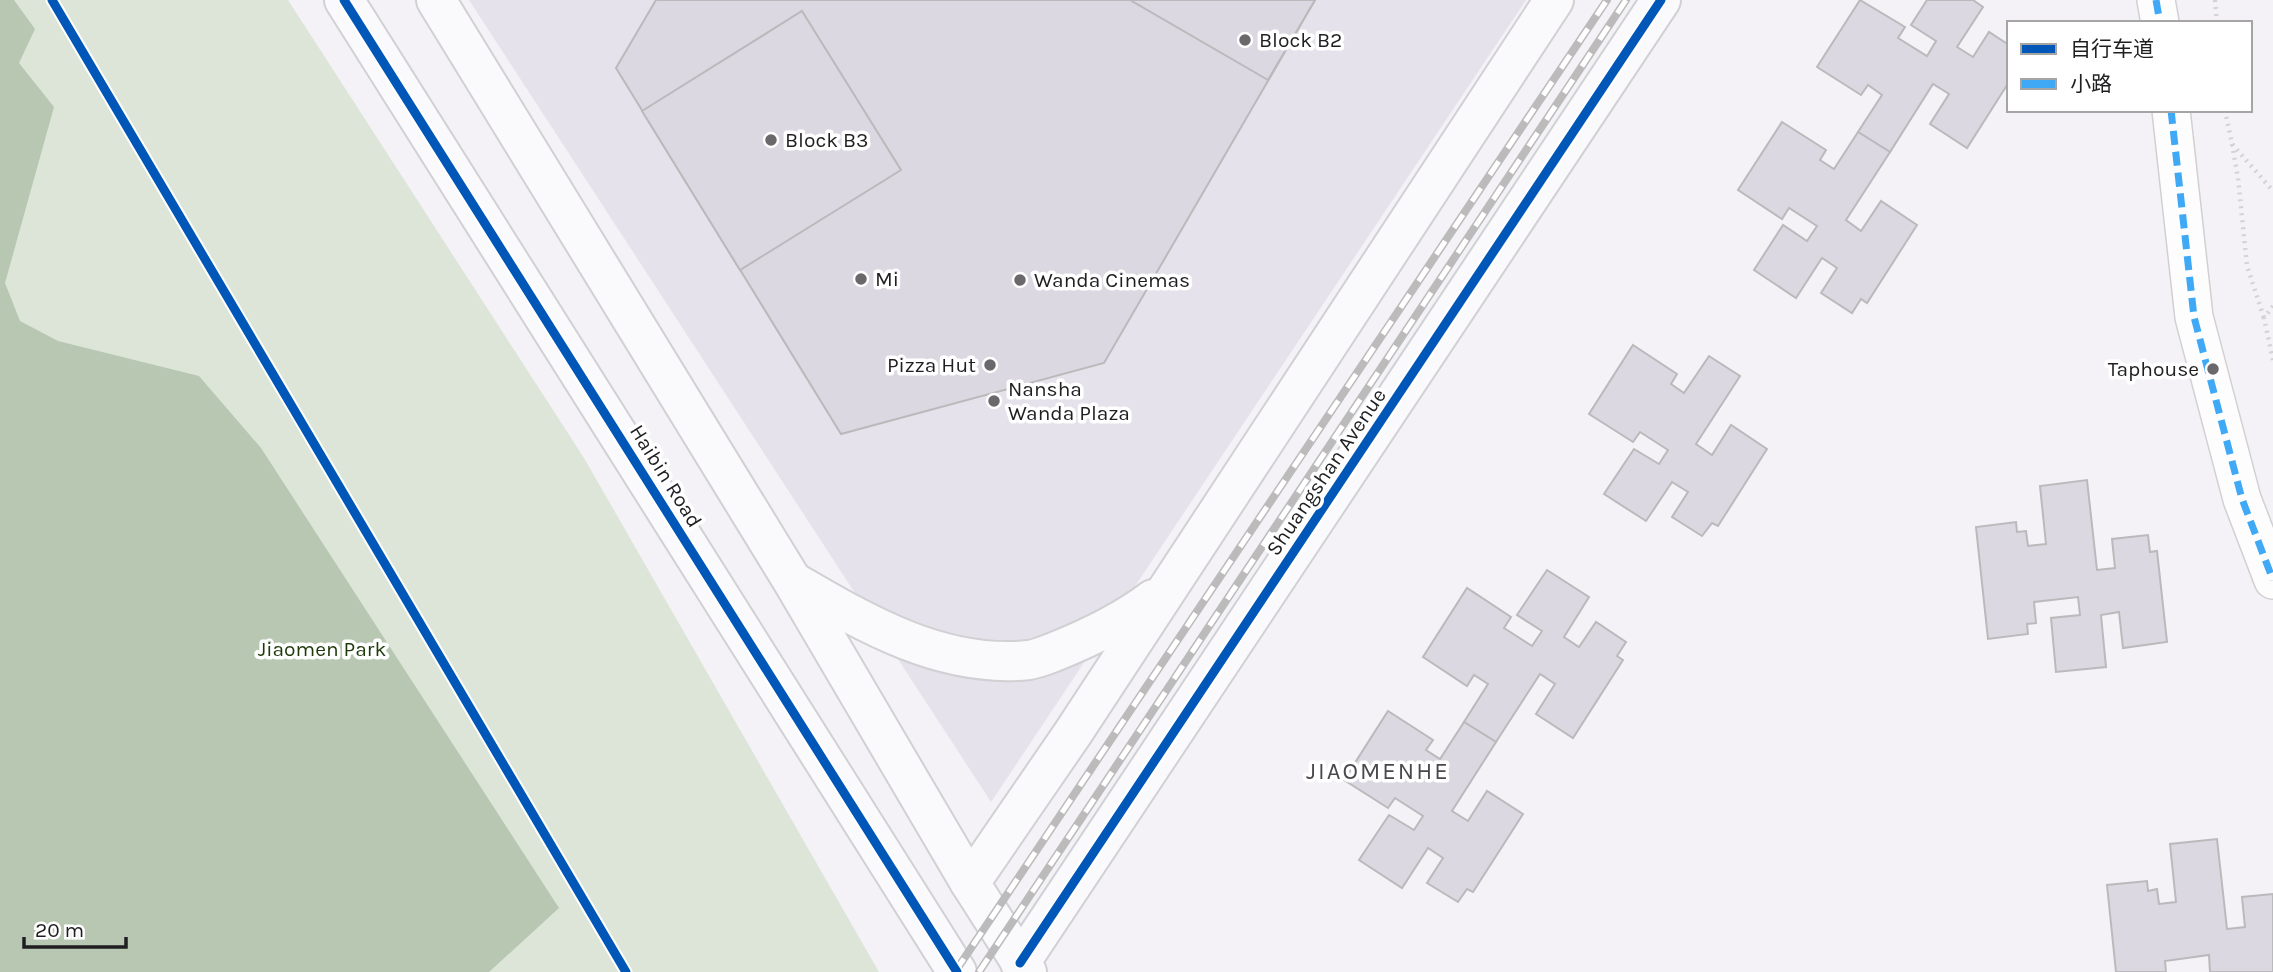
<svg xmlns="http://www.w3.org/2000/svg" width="2273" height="972" viewBox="0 0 2273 972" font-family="Karla,'Noto Sans SC',sans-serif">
<rect width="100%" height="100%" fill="#f4f2f6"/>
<path fill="#e6e2eb" d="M469,0h1057l-535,802z"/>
<path fill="#dce5d8" d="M0,0h288l296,458 295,514h-879z"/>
<path fill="#b8c7b2" d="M0,0h14l21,29 -16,34 35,44 -49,176 15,38 38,20 141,35 62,72 298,460 -70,64h-489z"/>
<g fill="#dcd8e1" stroke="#bab9bb" stroke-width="2">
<path d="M656,0h659l-211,363 -263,71 -225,-366z"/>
<path d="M1130,0h185l-47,80z"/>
<path d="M1860,0l45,27 -7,11 29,18 9,-15 -25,-16 16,-25h46l10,7 -26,40 16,10 16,-25 20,13v37l-42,66 -37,-24 19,-30 -16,-10 -43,68 -32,-20 24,-37 -14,-10 -7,10 -44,-28z"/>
<path d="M802,11l99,159 -161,100 -98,-159z"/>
<path d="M1782,122l44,28 -6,10 14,9 24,-37 32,20 -44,68 15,11 20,-30 36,24 -50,78 -6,-4 -9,14 -31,-20 16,-25 -15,-10 -26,40 -42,-28 29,-45 24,16 10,-15 -28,-18 -7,11 -44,-29z"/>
<path d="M1633,345l44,29 -6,10 13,9 25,-37 31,20 -44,68 16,11 19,-30 36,24 -49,77 -6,-3 -10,13 -30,-19 16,-25 -16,-10 -26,39 -42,-27 30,-45 25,15 9,-14 -28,-18 -7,10 -44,-28z"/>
<path d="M2087,480l10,90 18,-2 -3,-29 36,-4 2,17 7,-1 10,91 -44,6 -4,-36 -18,3 5,52 -50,5 -5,-54 29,-3 -2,-18 -44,5 2,21 -9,1 1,10 -40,5 -12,-112 40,-5 1,10 9,-1 2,15 18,-2 -6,-58z"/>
<path d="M1547,570l42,27 -25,40 15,10 17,-25 30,20 -9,14 6,4 -50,78 -37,-24 19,-30 -15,-10 -44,68 -32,-20 24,-38 -14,-9 -7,11 -44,-29 44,-69 44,29 -7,11 28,18 10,-15 -25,-16z"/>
<path d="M1388,711l45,29 -7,10 14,9 24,-37 32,20 -44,69 16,10 19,-30 36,23 -50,78 -6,-3 -9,13 -31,-19 16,-25 -15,-10 -26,40 -43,-28 30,-45 25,15 9,-14 -28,-18 -7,10 -44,-28z"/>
<path d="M2217,839l10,90 18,-2 -3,-30 31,-3v78h-63l-1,-17 -44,6 1,11h-50l-9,-87 40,-4 1,10 9,-2 2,15 17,-2 -6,-58z"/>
</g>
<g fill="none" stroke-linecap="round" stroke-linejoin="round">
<g stroke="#d1d0d3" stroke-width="40">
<g id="street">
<path d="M2156,0l4,23"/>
<path d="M2171,110l23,207 48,182 31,81"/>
</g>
</g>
<g stroke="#d1d0d3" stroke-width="42">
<g id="secondary">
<path d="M344,0l613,972"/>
<path d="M436,0l357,582 177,301 57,89"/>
<path d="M794,582c72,42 149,87 235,78 8,-1 17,-5 25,-8 35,-14 69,-30 99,-53"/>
<path d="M970,883l103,-150 481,-733"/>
<path d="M1020,963l641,-963"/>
</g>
</g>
<g stroke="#d3d3d3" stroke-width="4.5" stroke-dasharray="2 5" stroke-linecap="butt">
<path d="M2215,0l2,23"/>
<path d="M2225,110l7,34 41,47"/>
<path d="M2232,144l6,34 9,88 17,52"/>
<path d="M2273,306l-9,12 9,42"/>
</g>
<use href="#street" stroke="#fdfdfe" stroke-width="37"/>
<use href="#secondary" stroke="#faf9fb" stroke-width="38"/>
<g stroke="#bbbbbc" stroke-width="8">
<g id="rail">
<path d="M955,972l652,-972"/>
<path d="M979,972l647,-972"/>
</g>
</g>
<use href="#rail" stroke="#fff" stroke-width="5" stroke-dasharray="16" stroke-linecap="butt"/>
<g stroke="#3fa9f5" stroke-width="7" stroke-dasharray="14 7" stroke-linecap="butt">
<path d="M2156,0l4,23"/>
<path d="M2171,110l23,207 48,182 31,81"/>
</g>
<g stroke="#fff" stroke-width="13">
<g id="cycleway">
<path d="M52,0l574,972"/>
<path d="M344,0l613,972"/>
<path d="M1020,963l641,-963"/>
</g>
</g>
<use href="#cycleway" stroke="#0057b8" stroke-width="9"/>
</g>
<g fill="#6a686b" stroke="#fff" stroke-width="2.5">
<circle cx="1245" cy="40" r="7"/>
<circle cx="771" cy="140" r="7"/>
<circle cx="861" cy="279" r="7"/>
<circle cx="1020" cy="280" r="7"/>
<circle cx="990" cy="365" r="7"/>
<circle cx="2213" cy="369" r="7"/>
<circle cx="994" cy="401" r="7"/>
</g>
<g text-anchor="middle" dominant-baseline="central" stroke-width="7" stroke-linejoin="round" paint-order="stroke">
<g font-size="21" fill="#1f1e20" stroke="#fff" text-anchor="start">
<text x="1259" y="40">Block B2</text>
<text x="785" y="140">Block B3</text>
<text x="875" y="279">Mi</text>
<text x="1034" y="280">Wanda Cinemas</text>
<text x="976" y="365" text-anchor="end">Pizza Hut</text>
<text x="2199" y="369" text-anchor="end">Taphouse</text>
<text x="1008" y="389">Nansha<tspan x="1008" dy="24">Wanda Plaza</tspan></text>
</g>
<g font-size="21" fill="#1f1e20" stroke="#fff">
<text transform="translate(1326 472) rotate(-56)">Shuangshan Avenue</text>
<text transform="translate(666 476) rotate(58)">Haibin Road</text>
</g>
<g font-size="21" fill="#1e3a0b" stroke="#fff">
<text x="322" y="649">Jiaomen Park</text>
</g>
<g font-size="24" letter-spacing="2" fill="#49484c" stroke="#fff">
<text x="1378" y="771">JIAOMENHE</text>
</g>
</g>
<rect x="2007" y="21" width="245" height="91" fill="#ffffff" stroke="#a5a5a6" stroke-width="2"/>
<rect x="2021" y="44" width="35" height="10" fill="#0057b8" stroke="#a5a5a6" stroke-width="2"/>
<text x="2070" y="56" font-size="21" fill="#1f1e20">自行车道</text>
<rect x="2021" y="79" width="35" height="10" fill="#3fa9f5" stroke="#a5a5a6" stroke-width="2"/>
<text x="2070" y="91" font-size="21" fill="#1f1e20">小路</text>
<path d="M24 937v10h102v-10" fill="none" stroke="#1f1e20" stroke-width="3.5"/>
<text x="35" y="937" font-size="21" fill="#1f1e20" stroke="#ffffff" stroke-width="5" paint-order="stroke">20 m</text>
</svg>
